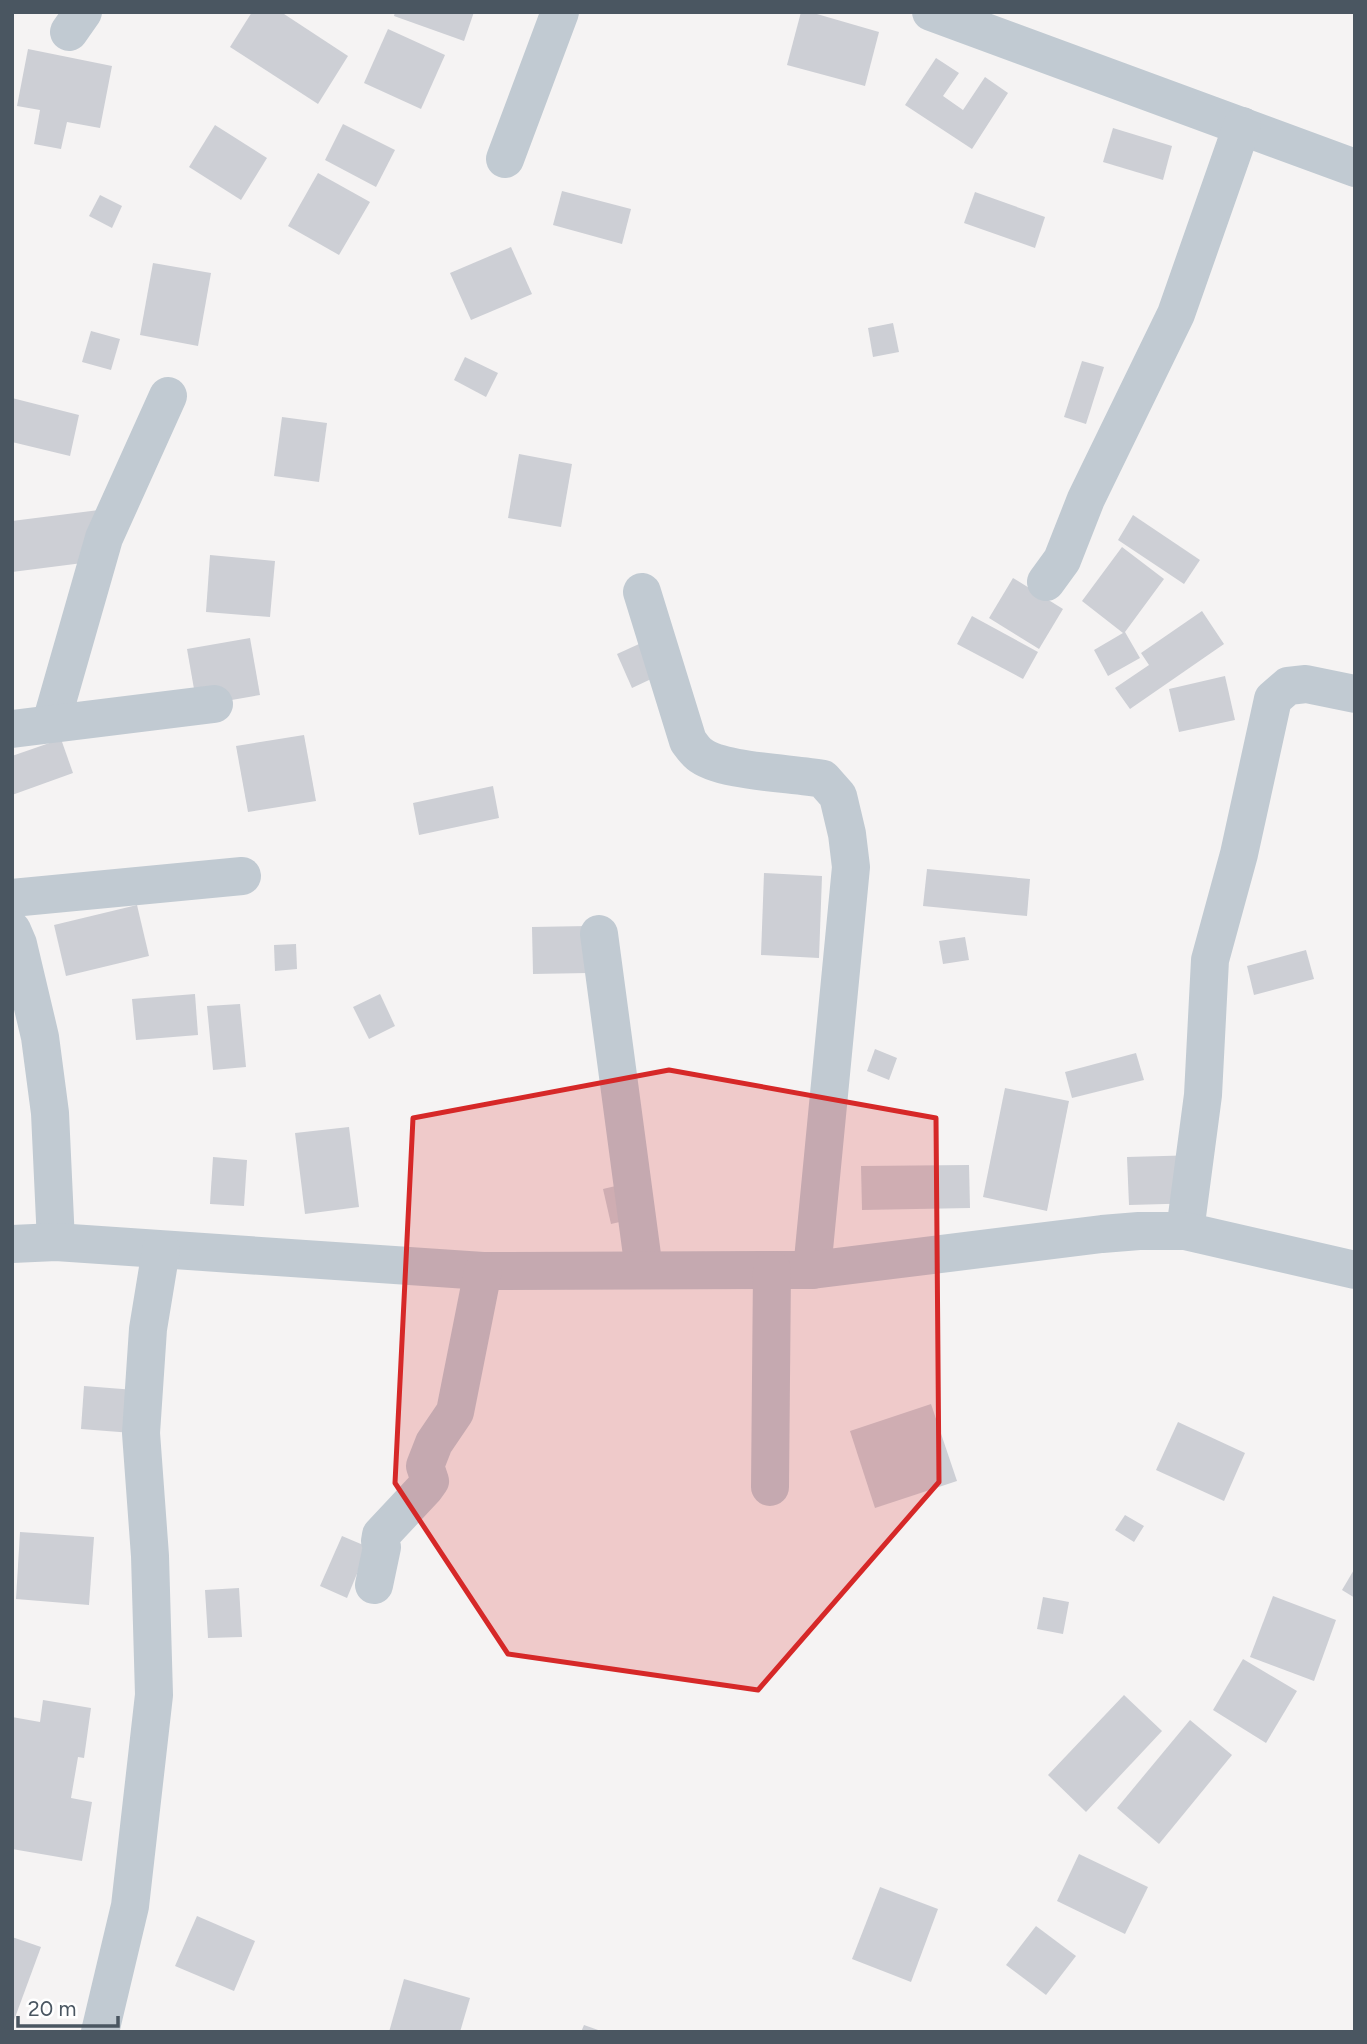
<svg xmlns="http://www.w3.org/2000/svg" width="1367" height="2044" viewBox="0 0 1367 2044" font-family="Figtree,sans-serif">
<rect width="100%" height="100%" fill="#f5f3f3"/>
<g fill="#cdcfd5">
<path d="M252,12h29l67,44 -30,48 -88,-57z"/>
<path d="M395,12h79l-10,29 -70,-25z"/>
<path d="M801,12h9l69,20 -14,54 -78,-21z"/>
<path d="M388,29l57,26 -24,54 -57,-26z"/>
<path d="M28,49l84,17 -12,62 -33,-6 -6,27 -27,-5 6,-34 -23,-4z"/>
<path d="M936,58l23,15 -16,23 20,14 22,-33 23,16 -36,56 -67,-44z"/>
<path d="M343,124l52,26 -19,37 -51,-27z"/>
<path d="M215,125l52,33 -26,42 -52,-33z"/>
<path d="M1113,128l59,18 -9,34 -60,-18z"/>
<path d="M318,173l52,29 -31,53 -51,-29z"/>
<path d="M562,191l69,18 -9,35 -69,-19z"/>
<path d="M975,192l70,25 -10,31 -71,-25z"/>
<path d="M100,195l22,11 -10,22 -23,-12z"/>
<path d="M511,247l21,47 -61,26 -21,-47z"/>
<path d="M153,263l58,10 -13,73 -58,-11z"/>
<path d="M893,323l6,29 -26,5 -5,-29z"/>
<path d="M91,331l29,8 -9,31 -29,-8z"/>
<path d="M465,357l33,16 -12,24 -32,-17z"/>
<path d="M1082,361l22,6 -18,57 -22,-7z"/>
<path d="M12,398l67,17 -9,41 -58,-14z"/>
<path d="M282,417l45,6 -8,59 -45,-6z"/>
<path d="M519,454l53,10 -11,63 -53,-9z"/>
<path d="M107,509l7,50 -102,13v-51z"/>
<path d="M1133,515l67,45 -16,24 -66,-44z"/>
<path d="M1122,547l42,32 -39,53 15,26 -32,18 -14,-26 29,-17 -41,-32z"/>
<path d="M210,555l65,6 -5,56 -64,-5z"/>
<path d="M1013,578l50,31 -24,40 -50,-31z"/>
<path d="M1202,611l22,33 -94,65 -15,-21 34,-23 -8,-12z"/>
<path d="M972,616l66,36 -15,27 -66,-35z"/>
<path d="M250,638l10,57 -63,11 -10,-57z"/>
<path d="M650,639l16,33 -34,16 -15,-34z"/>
<path d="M1225,676l10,44 -56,12 -10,-43z"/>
<path d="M304,735l12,66 -68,11 -12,-66z"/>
<path d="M61,739l12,34 -61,22v-39z"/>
<path d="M493,786l6,32 -80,17 -6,-32z"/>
<path d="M927,869l103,10 -3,37 -104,-10z"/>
<path d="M764,873l58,3 -3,82 -58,-3z"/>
<path d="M137,905l12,51 -83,20 -12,-51z"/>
<path d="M588,926v47l-55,1 -1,-47z"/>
<path d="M965,937l4,23 -26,4 -4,-23z"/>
<path d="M296,944l1,25 -22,2 -1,-26z"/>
<path d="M1306,950l8,29 -60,16 -7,-29z"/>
<path d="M195,994l3,41 -62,5 -4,-41z"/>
<path d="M380,994l15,32 -26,13 -16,-32z"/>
<path d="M240,1004l6,63 -33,3 -6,-64z"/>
<path d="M875,1049l22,9 -8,22 -22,-9z"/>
<path d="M1136,1053l8,27 -72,18 -7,-26z"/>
<path d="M1005,1088l64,13 -22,110 -64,-14z"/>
<path d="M349,1127l10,80 -54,7 -10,-81z"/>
<path d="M1200,1155l2,48 -73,2 -2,-48z"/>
<path d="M213,1157l34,3 -3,46 -34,-2z"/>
<path d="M969,1165l1,43 -108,2 -1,-44z"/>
<path d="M645,1179l9,35 -43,10 -8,-35z"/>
<path d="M84,1386l64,5 -3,43 -64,-5z"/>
<path d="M931,1404l26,77 -82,27 -25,-77z"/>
<path d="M1178,1422l67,31 -21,48 -68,-31z"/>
<path d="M1125,1515l19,11 -10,16 -19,-12z"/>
<path d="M20,1532l74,5 -5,68 -73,-6z"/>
<path d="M342,1536l26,11 -21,51 -27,-12z"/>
<path d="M1355,1568v30l-13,-8z"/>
<path d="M239,1588l3,49 -34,1 -3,-48z"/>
<path d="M1273,1596l63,24 -22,61 -64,-24z"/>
<path d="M1043,1597l26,5 -6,32 -26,-5z"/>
<path d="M1243,1659l54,32 -31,52 -53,-33z"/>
<path d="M1124,1695l38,36 -76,81 -38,-37z"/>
<path d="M43,1700l48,8 -7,50 -6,-1 -7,41 21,4 -10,59 -70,-12v-132l28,5z"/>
<path d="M1190,1720l42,35 -73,89 -42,-36z"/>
<path d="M1079,1854l69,33 -23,47 -68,-33z"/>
<path d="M880,1887l58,22 -27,73 -59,-23z"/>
<path d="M197,1916l58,25 -21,50 -59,-25z"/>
<path d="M1036,1926l40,30 -30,39 -40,-30z"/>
<path d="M12,1937l29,10 -28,76h-1z"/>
<path d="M404,1979l66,19 -10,34h-71z"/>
<path d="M584,2025l17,6v1h-20z"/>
</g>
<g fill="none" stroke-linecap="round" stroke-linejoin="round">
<g stroke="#c1cad2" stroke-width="38">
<path d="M931,12l424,156"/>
<path d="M69,32l14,-20"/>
<path d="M505,159l55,-147"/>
<path d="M1046,582l16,-22 24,-61 90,-185 66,-188"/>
<path d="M642,592l46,149c3,4 7,10 11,13 21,18 94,19 124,25l15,17 9,38 4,33 -39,403"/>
<path d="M51,723l53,-185 64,-142"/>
<path d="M12,729l202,-25"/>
<path d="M12,898l230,-22"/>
<path d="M12,930l6,14 22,93 10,76 6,129"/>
<path d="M599,934l45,336"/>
<path d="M1185,1231l18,-136 7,-135 29,-106 34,-155 15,-13 18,-2 49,10"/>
<path d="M12,1244l44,-2 427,29 289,-1h40l290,-36 37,-3h46l170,39"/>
<path d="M770,1487l2,-217"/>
<path d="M374,1585l8,-38 -2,-6 1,-6 44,-47 5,-7 -5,-15 9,-23 21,-31 28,-141"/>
<path d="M100,2032l30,-126 24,-211 -4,-139 -9,-123 7,-104 13,-79"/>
</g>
</g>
<path fill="#d62828" fill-opacity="0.2" stroke="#d62828" stroke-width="5" stroke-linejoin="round" d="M669,1070l267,48 3,364 -181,208 -250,-36 -113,-171 18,-365z"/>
<rect width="1367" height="2044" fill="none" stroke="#4a5661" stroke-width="28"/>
<path d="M18 2016v10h100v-10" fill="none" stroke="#4a5661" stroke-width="3.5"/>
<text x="28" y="2016" font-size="21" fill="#4a5661" stroke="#ffffff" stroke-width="5" paint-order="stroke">20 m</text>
</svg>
